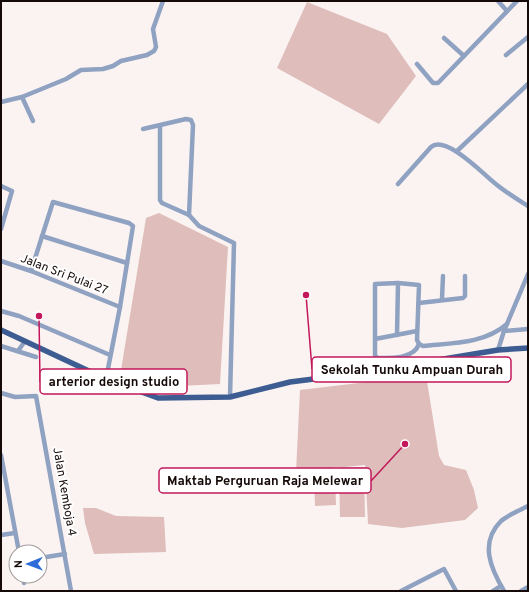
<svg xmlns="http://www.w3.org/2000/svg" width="529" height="592" viewBox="0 0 529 592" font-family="Overpass,sans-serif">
<rect width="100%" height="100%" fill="#fbf3f2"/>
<g fill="#debdba">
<path d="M307,2l80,32 29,42 -37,48 -102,-56z"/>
<path d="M159,213l69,34 -8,137 -61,3 -38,-17 25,-152z"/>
<path d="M426,375l13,81 5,9 22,5 8,20 4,18 -13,12 -63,8 -34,-4 -3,-59 -21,2h20l1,50h-25l-1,-50 -43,5 4,-82z"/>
<path d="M335,474l1,31 -21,1 -1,-31z"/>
<path d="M83,508h13l20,8 48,1 2,35 -72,2 -9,-31z"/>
</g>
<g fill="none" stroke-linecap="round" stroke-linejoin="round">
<g stroke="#90a2c1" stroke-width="4.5">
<path d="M498,1l9,10"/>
<path d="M444,38l20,18"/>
<path d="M506,55l22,-18"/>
<path d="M417,64l16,19h5l79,-82"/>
<path d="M22,97l11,24"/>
<path d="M1,102l21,-5 44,-18 15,-9 22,-1 10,-3 8,-5 26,-6 7,-4 2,-4 -3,-18 10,-28"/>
<path d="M160,126v74l2,3 27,12 10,11 35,17 -4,154"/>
<path d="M143,129l43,-10 5,1 2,5 -4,90"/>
<path d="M457,151l71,-67"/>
<path d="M398,184l33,-37c15,-13 55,30 66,38 10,8 20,14 31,21"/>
<path d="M1,186l11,5 -11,38"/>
<path d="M42,236l85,27"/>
<path d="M1,261l30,10 89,36"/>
<path d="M31,271l22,-69 76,21 4,3 -13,81 -14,72"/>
<path d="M398,283l21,2 -2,55 2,4c-5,15 -28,14 -42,14l-2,-3v-71z"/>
<path d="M442,299l1,-23"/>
<path d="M419,303l44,-5 2,-2v-20"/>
<path d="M1,311l18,5 91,39"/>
<path d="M504,331l24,-57"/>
<path d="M397,335l1,-52"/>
<path d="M375,339l42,-8"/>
<path d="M419,344l4,2c29,-3 61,-2 84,-22"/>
<path d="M1,346l35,11"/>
<path d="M498,350l6,-19 24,-2"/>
<path d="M18,351l7,-10"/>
<path d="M1,393l14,4 21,-1 35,195"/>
<path d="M1,455l18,97"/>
<path d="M1,535l14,-2"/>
<path d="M40,558l25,-4"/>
<path d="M23,576l1,7"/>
<path d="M401,591l43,-22 12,22"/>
<path d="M493,591l8,-5"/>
<path d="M504,591c-13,-22 -25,-48 -3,-70 7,-6 19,-11 27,-15"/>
<path d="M521,591l7,-4"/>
</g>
<path stroke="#3d5c91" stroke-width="5.5" d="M1,330l105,49 52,19 72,-1 60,-15 63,-8 145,-24 30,-2"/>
</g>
<g text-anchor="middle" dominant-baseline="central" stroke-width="4" stroke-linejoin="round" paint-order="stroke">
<g font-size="12" fill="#160a09" stroke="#fff">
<text transform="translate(64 275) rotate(21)">Jalan Sri Pulai 27</text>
<text transform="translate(64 492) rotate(80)">Jalan Kemboja 4</text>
</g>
</g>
<path fill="none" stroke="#c2185b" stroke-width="1.5" d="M306 295L312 369M39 316L40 382M405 444L371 481"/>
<g fill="#c2185b" stroke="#fff" stroke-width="1.5">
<circle cx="306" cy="295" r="4"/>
<circle cx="39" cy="316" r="4"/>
<circle cx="405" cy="444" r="4"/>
</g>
<g fill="#fff" stroke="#c2185b" stroke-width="1.5">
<rect x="312" y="357" width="199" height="25" rx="4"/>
<rect x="40" y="369" width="147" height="25" rx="4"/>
<rect x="159" y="468" width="212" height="25" rx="4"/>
</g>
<g font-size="13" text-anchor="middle" font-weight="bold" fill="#160a09">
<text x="412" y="374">Sekolah Tunku Ampuan Durah</text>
<text x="114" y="386">arterior design studio</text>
<text x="265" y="485">Maktab Perguruan Raja Melewar</text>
</g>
<rect width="529" height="592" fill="none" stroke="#160a09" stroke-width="4"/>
<g transform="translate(28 564) rotate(269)"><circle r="19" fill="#ffffff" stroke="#a29d9d"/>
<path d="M0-3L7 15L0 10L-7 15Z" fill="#2e6cd9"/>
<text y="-6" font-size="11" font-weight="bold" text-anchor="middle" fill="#160a09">N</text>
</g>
</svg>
